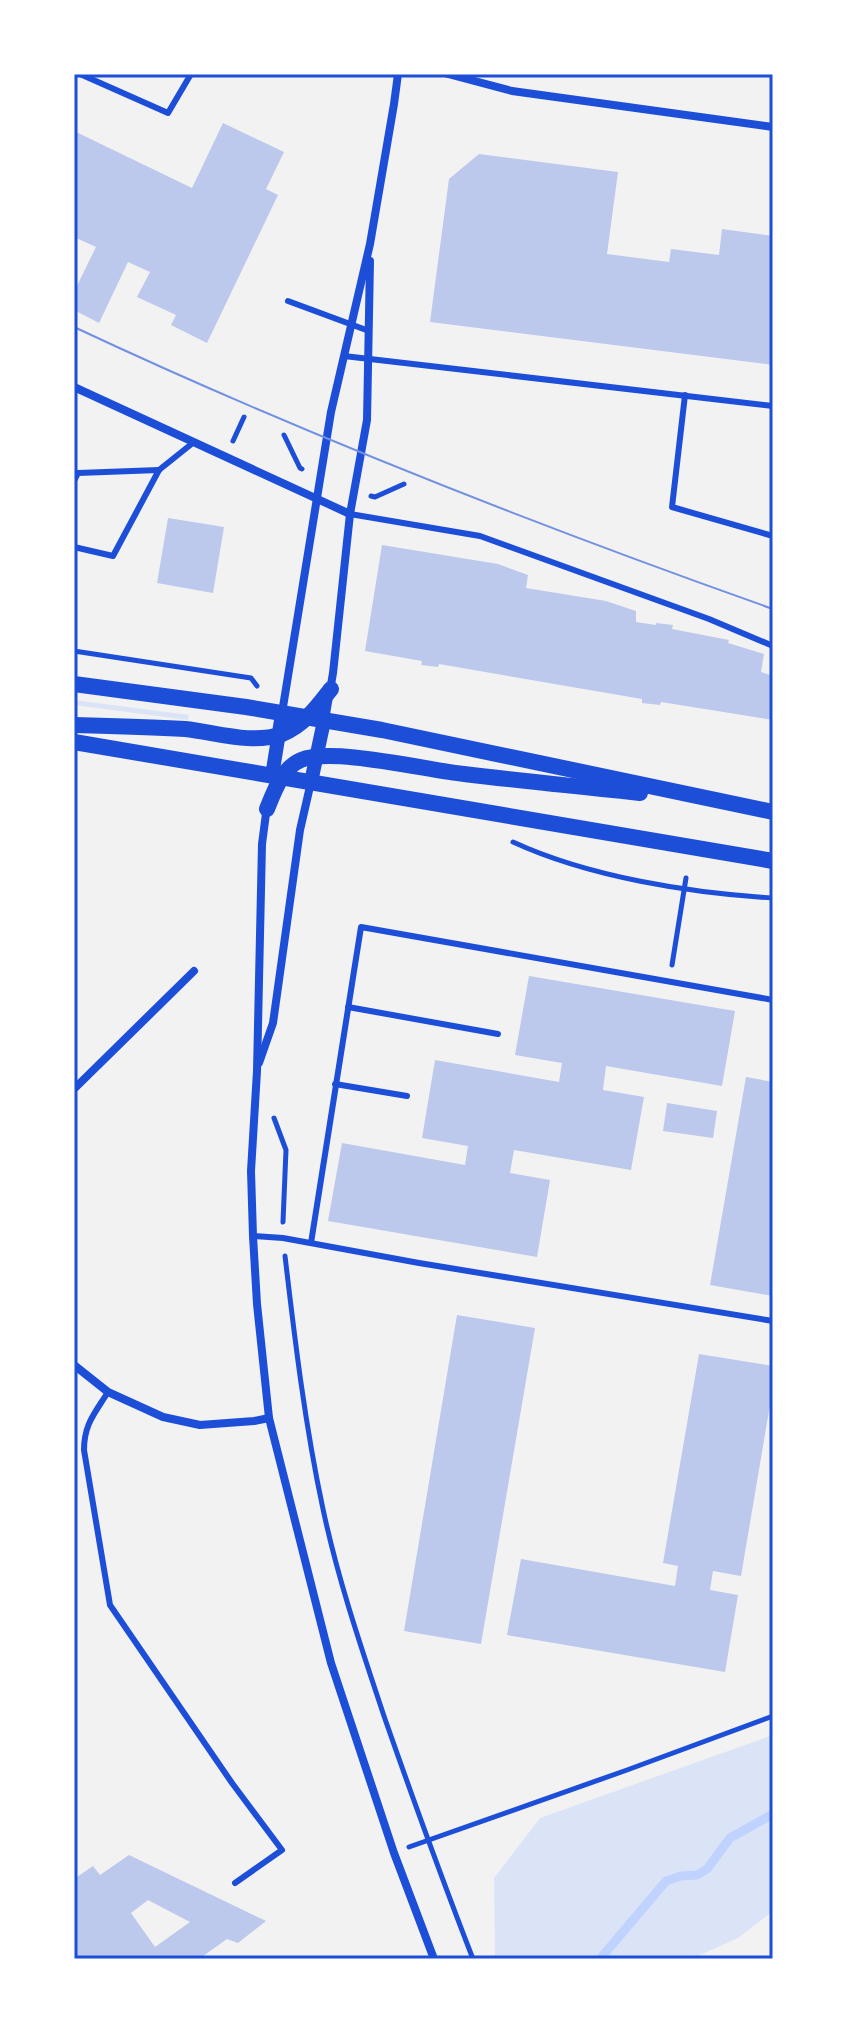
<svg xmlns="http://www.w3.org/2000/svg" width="847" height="2033" viewBox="0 0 847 2033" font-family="'Source Sans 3',sans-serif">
<rect width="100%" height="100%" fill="#f2f2f2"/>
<g fill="#dbe4f7">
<path d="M74,700l115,15 -1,5 -114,-15z"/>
<path d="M773,1735v176l-35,27 -47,21h-196l-1,-81 46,-60z"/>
</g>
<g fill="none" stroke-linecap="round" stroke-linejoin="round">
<path stroke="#bfd3fe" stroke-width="9" d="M600,1959l66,-78 15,-5 16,-1 10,-6 23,-31 43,-24"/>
</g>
<g fill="#bdc9ec" fill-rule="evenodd">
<path d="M223,123l61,29 -18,37 12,6 -71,148 -36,-18 5,-10 -39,-18 13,-25 -22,-10 -29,61 -25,-13v-18l22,-45 -22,-10v-106l118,57z"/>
<path d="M479,154l139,18 -11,82 62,8 2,-13 48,6 3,-26 51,7v129l-343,-43 19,-143z"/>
<path d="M168,518l56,9 -11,66 -56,-10z"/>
<path d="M382,545l116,19 30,11 -2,13 80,13 30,10v11l20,3v-2l17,2 -1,4 57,11 -1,3 36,11 -3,18 12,4v44l-112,-18 -1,3 -18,-2v-4l-203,-35 -1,3 -17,-2 1,-4 -57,-10z"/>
<path d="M529,976l206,35 -13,75 -116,-20 -3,24 41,7 -13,73 -117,-20 -4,23 40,7 -13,77 -209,-36 14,-78 123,22 3,-19 -46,-8 13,-78 124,22 3,-19 -47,-8z"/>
<path d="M746,1077l27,5v214l-63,-11z"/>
<path d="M667,1103l50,8 -4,27 -50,-7z"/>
<path d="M457,1315l78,13 -54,316 -77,-13z"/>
<path d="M699,1354l74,12v21l-32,189 -28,-5 -3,19 28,5 -13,77 -218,-37 14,-76 154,27 3,-20 -15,-3z"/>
<path d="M129,1855l137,66 -28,22 -11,-4 -28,20h-125v-80l19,-13 7,9zM148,1900l42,22 -35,25 -24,-34z"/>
</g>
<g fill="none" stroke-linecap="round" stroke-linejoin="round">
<g stroke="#1d4ed8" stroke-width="5">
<path d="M284,435l16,33 2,1"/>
<path d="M233,441l11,-24"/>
<path d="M371,496l4,1 29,-13"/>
<path d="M74,651l177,27 6,8"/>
<path d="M513,842c76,35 177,51 260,56"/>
<path d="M672,965l14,-87"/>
<path d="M274,1118l12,32 -3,72"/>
<path d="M285,1256c10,85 20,169 38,253 15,71 39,141 62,210 28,80 57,160 88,240"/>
<path d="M409,1847l218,-77 146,-54"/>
</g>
<g stroke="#1d4ed8" stroke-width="6">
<path d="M80,74l88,39 23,-39"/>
<path d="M288,301l81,30"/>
<path d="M344,356l429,50"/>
<path d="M685,395l-13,112 101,29"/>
<path d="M74,481l4,-8 81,-3"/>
<path d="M350,514l130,22 229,83 64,27"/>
<path d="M74,547l39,9 46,-86 35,-28"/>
<path d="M348,1007l150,27"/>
<path d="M335,1084l72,12"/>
<path d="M253,1236l30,2 136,25 354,58"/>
<path d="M311,1243l50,-316 412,73"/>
<path d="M108,1392c-13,21 -24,32 -24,58l26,155 122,178 50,67 -47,33"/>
</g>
<g stroke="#1d4ed8" stroke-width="8">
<path d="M448,74l64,17 261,36"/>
<path d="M74,387l276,127"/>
<path d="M282,713l49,-301 39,-168 24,-140 4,-30"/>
<path d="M325,720l8,-47 17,-159 17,-94 3,-159"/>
<path d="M267,806l-5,38 -5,227 -6,100 2,65 4,68 12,114 62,245 63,190 40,106"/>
<path d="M259,1063l14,-40 27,-193 11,-48"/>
<path d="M74,1089l120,-118"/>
<path d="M74,1365l34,27 55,25 37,8 54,-4 15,-3"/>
</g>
<g stroke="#1d4ed8" stroke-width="14">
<path d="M272,776l10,-62"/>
<path d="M311,782l13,-61"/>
</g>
<g stroke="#1d4ed8" stroke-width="16">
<path d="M74,684l172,23 136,23 391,82"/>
<path d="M74,725c37,1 74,2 111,4 30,3 67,16 97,5 22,-9 35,-27 49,-45"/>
<path d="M74,742l699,119"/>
<path d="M267,809c7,-17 15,-41 34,-49 32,-13 125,10 163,14 58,7 117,13 176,19"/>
</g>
<path stroke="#7290e2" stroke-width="2" d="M74,327c228,107 462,198 699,282"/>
</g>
<rect width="847" height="2033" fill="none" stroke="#ffffff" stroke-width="152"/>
<rect x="76" y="76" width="695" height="1881" fill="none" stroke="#1d4ed8" stroke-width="3"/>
</svg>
